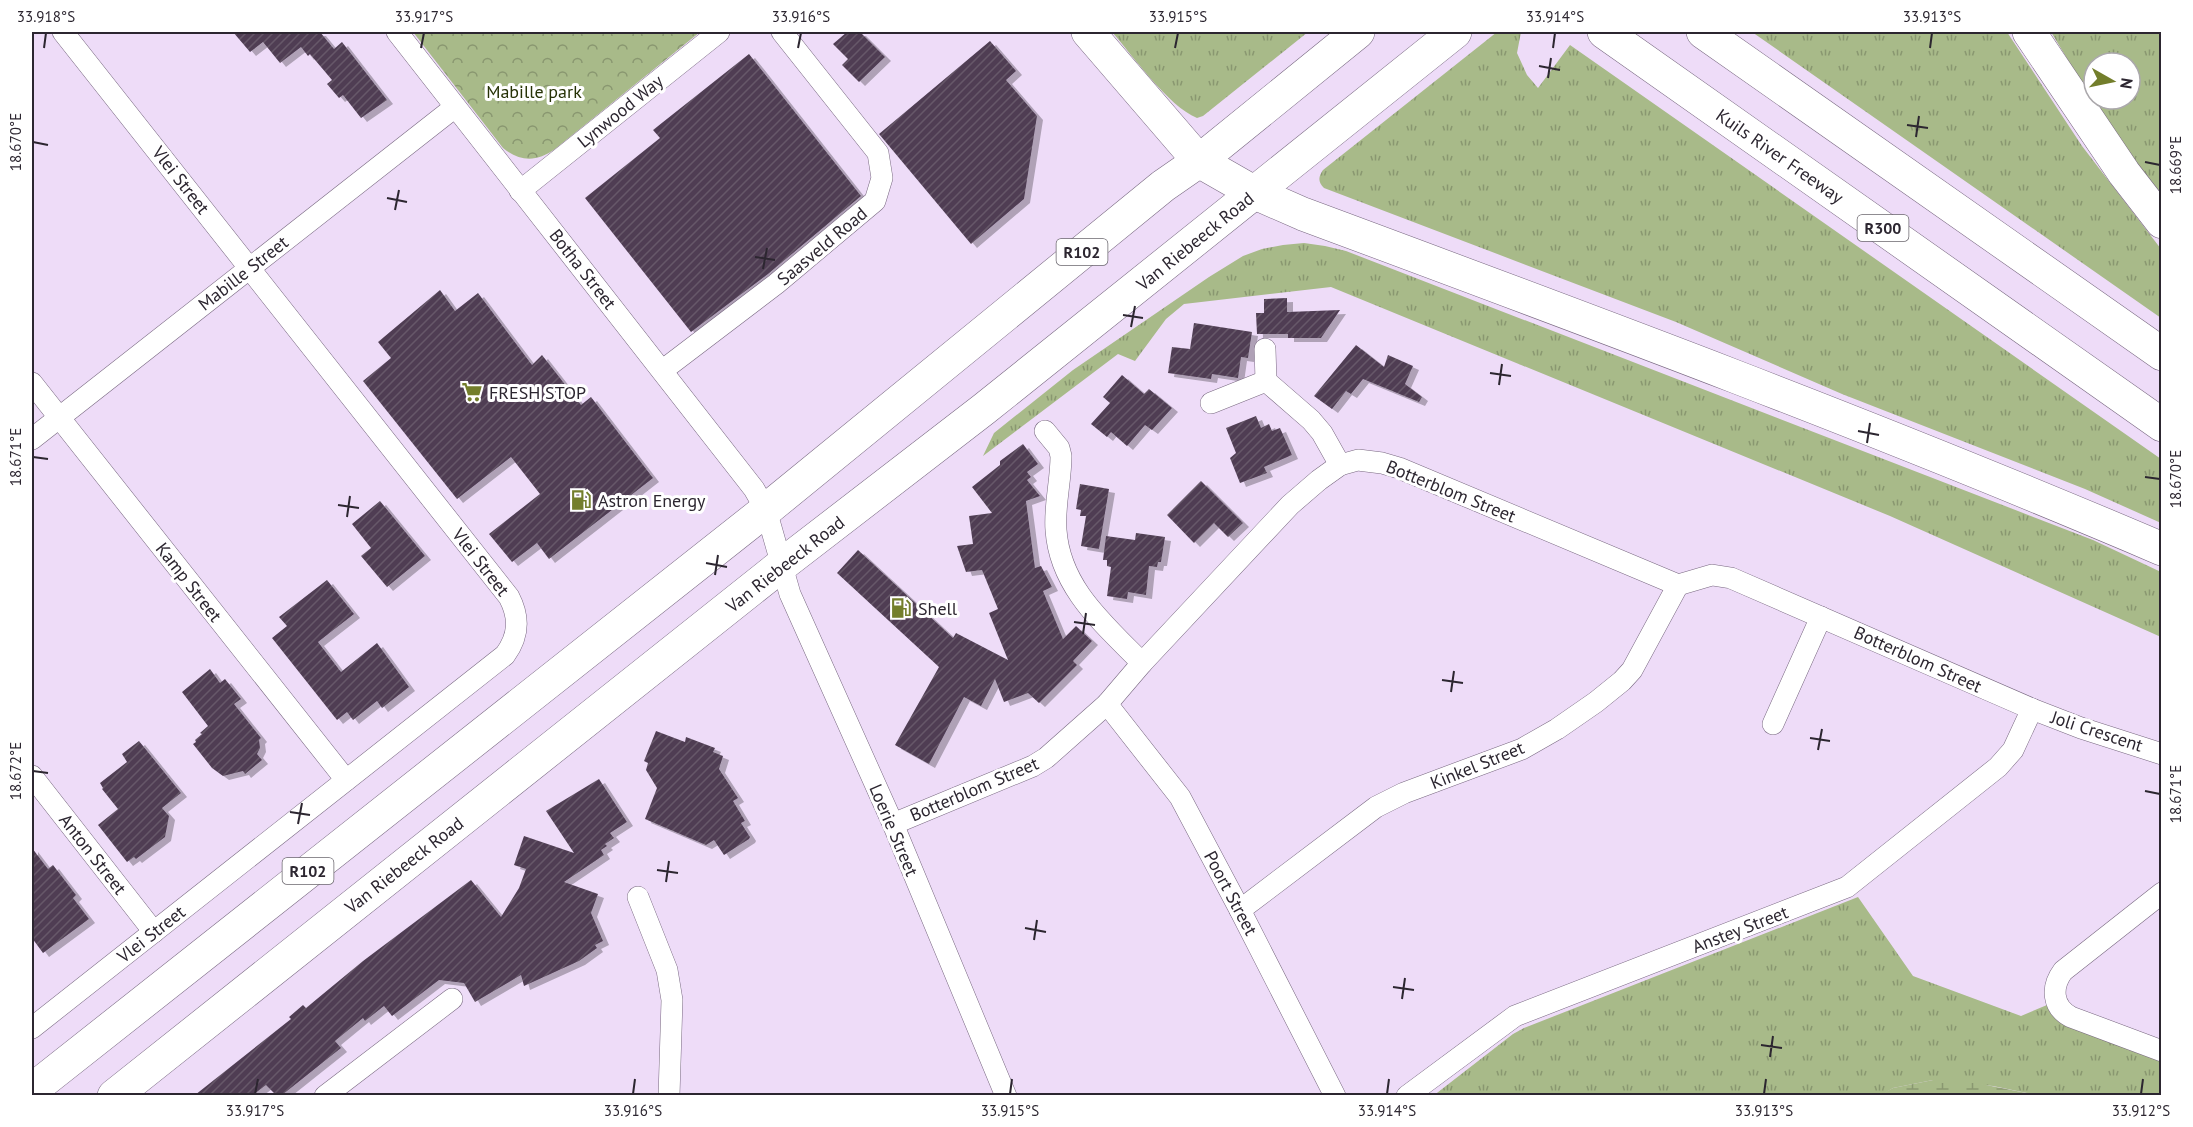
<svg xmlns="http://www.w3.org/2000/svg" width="2193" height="1127" viewBox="0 0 2193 1127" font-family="'PT Sans',sans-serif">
<defs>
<pattern id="grass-tufts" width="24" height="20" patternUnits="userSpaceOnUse" patternTransform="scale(1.5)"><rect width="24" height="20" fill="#a8ba89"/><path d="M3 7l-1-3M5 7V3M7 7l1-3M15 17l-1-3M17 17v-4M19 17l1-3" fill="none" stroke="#899770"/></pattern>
<pattern id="wetland-marsh" width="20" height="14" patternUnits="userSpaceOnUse" patternTransform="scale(1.5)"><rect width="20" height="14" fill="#a8ba89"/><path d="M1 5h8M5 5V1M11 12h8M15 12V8" fill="none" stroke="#899770"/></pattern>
<pattern id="park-crowns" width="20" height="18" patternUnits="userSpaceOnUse" patternTransform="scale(1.5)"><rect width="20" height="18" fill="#a8ba89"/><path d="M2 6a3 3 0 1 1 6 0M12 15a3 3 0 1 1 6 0" fill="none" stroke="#899770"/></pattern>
<pattern id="building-hatch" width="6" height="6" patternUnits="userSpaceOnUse" patternTransform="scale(1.5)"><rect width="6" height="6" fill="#4f3e53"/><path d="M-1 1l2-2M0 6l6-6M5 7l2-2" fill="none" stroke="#665869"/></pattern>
<filter id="shadow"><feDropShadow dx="6" dy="4" stdDeviation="0" flood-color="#0004"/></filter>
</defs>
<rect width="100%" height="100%" fill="#eedcf8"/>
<g fill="url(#grass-tufts)" fill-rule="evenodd">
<path d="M1112,32h-1h197l-105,84 -6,2c-29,-12 -64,-62 -85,-86z"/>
<path d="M1497,32h24l-4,21 10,22 11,13 32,-43 591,414v64l-76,-34 -243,-95 -166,-72 -352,-134c-6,-6 -6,-11 -1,-18z"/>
<path d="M1752,32h255l75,114 79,103v69z"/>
<path d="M2051,32h110v166l-64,-90zM2094,63h36v36h-36z"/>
<path d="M1304,243l21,3 21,5 747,289 68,32v65l-271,-121 -559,-229 -147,17 -18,15 -31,42 -17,-7 -135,102 11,-23 79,-63 136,-93 34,-21 19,-7 21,-4z"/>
<path d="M1858,897l55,79 108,40 26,-11 22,22 93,35 -1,34 -125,-1 -43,-9 -60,-6 -40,8 -13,8h-447l80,-62 11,-6z"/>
</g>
<path fill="url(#wetland-marsh)" d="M1933,1080h28l75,15h-156l13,-7z"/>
<path fill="url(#park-crowns)" d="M413,32h287l-145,117c-18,13 -35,13 -52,-1z"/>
<g fill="url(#building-hatch)" filter="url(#shadow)">
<path d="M233,32h87l14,17 8,-7 45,58 -26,18 -18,-23 -4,3 -12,-14 5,-4 -22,-26 -2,2 -7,-9 -21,16 -17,-21 -13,10z"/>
<path d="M847,32h13l25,25 -26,25 -17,-17 6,-6 -15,-15z"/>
<path d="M990,41l26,30 -10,9 31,36 -13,83 -53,45 -92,-110z"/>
<path d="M749,54l112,142 -93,78 -77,58 -106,-134 75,-60 -7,-8z"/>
<path d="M440,290l15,21 23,-18 54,72 10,-10 39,50 10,-8 62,81 -104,81 -12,-16 -25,19 -23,-28 51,-40 -29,-37 -54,42 -94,-118 28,-23 -13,-16z"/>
<path d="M1287,298v14l53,-2 -19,28h-33v-4h-31l-1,-21h8v-14z"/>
<path d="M1194,323l58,9 -4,26 -7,-1 -3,21 -26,-4 -1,5 -43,-6 4,-26 18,2z"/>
<path d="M1356,345l28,22 4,-12 25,11 -8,18 17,13 -3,5 -56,-23 -12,15 -5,-3 -14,18 -18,-13z"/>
<path d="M1122,375l22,19 5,-5 23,19 -20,22 -7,-5 -18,21 -16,-14 -4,5 -16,-13 19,-21 -7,-6z"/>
<path d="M1256,416l5,12 8,-4 3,7 8,-3 12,27 -28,12 3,6 -27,10 -10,-25 6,-5 -10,-25z"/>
<path d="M1023,444l15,20 -11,8 4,5 -4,3 13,16 -14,5 9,67 6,-2 11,21 -9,4 20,48 13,-13 16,15 -19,20 4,4 -38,38 -11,-10 -24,9 -9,-23 -14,27 -17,-9 -35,67 -34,-19 44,-78 -102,-94 21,-23 95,88 3,-5 52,27 -19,-47 9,-4 -16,-39 -16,2 -9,-26 16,-2 -4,-28 23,-3 -20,-26 28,-22v-4z"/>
<path d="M1201,481l42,42 -15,14 -14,-14 -20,20 -27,-28z"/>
<path d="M1080,484l29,5 -10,60 -18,-3 5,-30h-6l1,-6 -5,-1z"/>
<path d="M380,501l45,55 -38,31 -26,-31 10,-8 -19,-24z"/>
<path d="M1136,533l29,4 -4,25h-3l-1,5 -8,-1 -3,29 -18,-3 -1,7 -20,-3 4,-29 -4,-1v-6h-4l3,-24 29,4z"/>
<path d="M327,580l27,34 -36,28 23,30 36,-29 32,44 -27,21 -5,-7 -24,19 -6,-8 -10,8 -65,-82 15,-12 -8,-9z"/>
<path d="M210,669l10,14 5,-4 16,20 -7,5 27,34 -2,2 1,8 -3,6 5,6 -17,14 -2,-3 -20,5 -11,-8 -19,-24 3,-2 -1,-2 7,-6 -2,-1 8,-7 -26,-34z"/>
<path d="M656,731l29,11 1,-5 29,11 -2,4 10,4 -4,13 19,29 -5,3 12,20 -4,2 9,14 -1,2 -25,16 -10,-15 -8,5 -61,-26 12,-31 -11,-18 2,-7 -4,-2z"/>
<path d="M139,741l42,52 -19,15 7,8 -4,21 -29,22 -2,-2 -7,5 -29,-37 20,-16 -16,-20 1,-1 -3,-5 27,-21 -5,-8z"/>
<path d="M599,779l28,43 -17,11 4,5 -9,6 2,2 -6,4 3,5 -40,27 34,12 -7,19 12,28 -8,4 2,3 -18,13 -55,25 -3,-11 -46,27 -11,-19 -25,-3 -47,36 -8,-10 -19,15 -2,-3 -28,23 6,7 -59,47h-6l-10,-10 -13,10h-58l96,-76 -2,-2 14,-12 3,3 57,-47 108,-81 30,37 18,-29 7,-19 -12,-4 10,-29 50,17 -28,-42z"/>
<path d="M32,848l16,21 5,-4 23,30 -3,3 16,21 -46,34 -11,-15z"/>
</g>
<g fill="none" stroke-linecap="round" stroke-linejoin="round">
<g stroke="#786880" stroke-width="22">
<g id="minor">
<path d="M397,32l357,457 12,21 24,84 103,230 113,272"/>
<path d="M520,191l199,-159"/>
<path d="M1265,349l1,32"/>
<path d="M663,370l113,-86 99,-83 7,-23 -4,-25 -96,-121"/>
<path d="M32,383l314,397"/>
<path d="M1211,403l55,-22 45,39 11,13 18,32"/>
<path d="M1045,431l14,17 2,8c0,25 -7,50 -5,74 4,58 48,94 86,133"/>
<path d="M32,439l423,-332"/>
<path d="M1107,704l73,93 60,113 95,186"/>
<path d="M1773,724l48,-107"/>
<path d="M32,776l122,156"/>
<path d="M893,824l140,-58 13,-8 61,-54 35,-41 148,-158 29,-25 21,-15 18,-5 24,3 17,5 279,117 34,-10 19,3 301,131 49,19 81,26"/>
<path d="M2162,893l-99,78c-12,16 -11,36 8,46l91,34"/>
<path d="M638,897l29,73 5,30 -3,96"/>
<path d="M1240,910l136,-103 28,-14 118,-44 35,-20 39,-27 26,-21 10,-11 46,-85"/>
<path d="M32,1028l473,-373c14,-19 15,-37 4,-58l-446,-565"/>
<path d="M325,1096l127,-97"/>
<path d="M1407,1096l108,-80 332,-129 151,-120 15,-17 19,-41"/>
</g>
</g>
<g stroke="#786880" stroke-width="34">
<g id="primary">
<path d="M32,1090l734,-580 397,-324 36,-25 159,-129"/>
<path d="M114,1096l669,-532 201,-155 471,-377"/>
</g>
</g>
<g stroke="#786880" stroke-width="34">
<g id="motorway">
<path d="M1088,32l111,129 56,32 48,21c288,107 576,214 859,335"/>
<path d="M1604,32l558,393"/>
<path d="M1703,32l459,322"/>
<path d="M2029,32l95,141 38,49"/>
</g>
</g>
<use href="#minor" stroke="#fff" stroke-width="21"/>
<use href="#primary" stroke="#fff" stroke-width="33"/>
<use href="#motorway" stroke="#fff" stroke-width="33"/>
</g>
<path fill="none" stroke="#2c2630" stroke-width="2" d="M44,48l2,-15M421,48l3,-15M798,48l3,-15M1175,48l3,-15M1553,48l2,-15M1930,48l2,-15M1539,66l21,4M1548,78l3,-20M1907,125l21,3M1916,137l3,-21M33,142l15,3M2145,162l15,3M387,198l20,4M395,210l4,-20M755,257l20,3M763,269l4,-21M1123,315l20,3M1131,327l4,-21M1490,373l21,3M1499,385l3,-21M1858,431l21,4M1867,443l3,-20M33,457l15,2M2145,477l15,2M338,505l21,3M347,517l3,-21M706,563l21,4M715,575l3,-20M1074,622l21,3M1083,634l3,-21M1442,680l21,3M1451,692l3,-21M1810,738l20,3M1818,750l4,-21M33,771l15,2M2145,791l15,3M290,812l20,3M298,824l4,-21M657,870l21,3M666,882l3,-21M1025,928l21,4M1034,940l3,-20M1393,987l21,3M1402,999l3,-21M1761,1045l21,3M1770,1057l3,-21M255,1094l3,-15M633,1094l2,-15M1010,1094l2,-15M1387,1094l2,-15M1764,1094l2,-15M2141,1094l2,-15"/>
<defs>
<g id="supermarket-bare" transform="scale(1.62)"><path d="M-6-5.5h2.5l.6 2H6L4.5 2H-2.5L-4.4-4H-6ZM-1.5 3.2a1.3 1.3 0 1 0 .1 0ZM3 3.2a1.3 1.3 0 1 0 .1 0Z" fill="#737e2b" stroke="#fff" stroke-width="2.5" paint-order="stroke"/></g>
<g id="fuel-bare" transform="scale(1.62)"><path d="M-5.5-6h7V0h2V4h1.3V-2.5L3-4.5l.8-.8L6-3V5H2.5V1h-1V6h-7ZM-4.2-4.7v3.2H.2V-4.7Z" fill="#737e2b" stroke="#fff" stroke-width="2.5" paint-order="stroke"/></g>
</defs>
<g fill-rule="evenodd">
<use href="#supermarket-bare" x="472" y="392"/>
<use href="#fuel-bare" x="581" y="500"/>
<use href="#fuel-bare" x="901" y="608"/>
</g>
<g text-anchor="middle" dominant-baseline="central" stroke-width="6" stroke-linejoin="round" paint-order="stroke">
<g fill="#fff" stroke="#6b676e" stroke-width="1.5">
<rect x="1857.5" y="215" width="51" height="26" rx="4.5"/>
<rect x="1056.5" y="239" width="51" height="26" rx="4.5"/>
<rect x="282.5" y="858" width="51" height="26" rx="4.5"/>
</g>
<g font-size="16" font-weight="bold" fill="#2c2630">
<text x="1883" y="228">R300</text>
<text x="1082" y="252">R102</text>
<text x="308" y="871">R102</text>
</g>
<g font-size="18" fill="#263206" stroke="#fff">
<text x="534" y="91">Mabille park</text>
</g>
<g font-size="18" fill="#2c2630" stroke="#fff">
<text transform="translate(620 111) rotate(-39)">Lynwood Way</text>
<text transform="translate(1780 156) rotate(35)">Kuils River Freeway</text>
<text transform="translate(181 180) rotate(52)">Vlei Street</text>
<text transform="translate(1195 241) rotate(-39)">Van Riebeeck Road</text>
<text transform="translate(822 246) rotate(-40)">Saasveld Road</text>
<text transform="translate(583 269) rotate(52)">Botha Street</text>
<text transform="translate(243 273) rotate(-38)">Mabille Street</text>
<text transform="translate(1451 491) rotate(22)">Botterblom Street</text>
<text transform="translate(481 562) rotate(52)">Vlei Street</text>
<text transform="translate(785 564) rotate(-38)">Van Riebeeck Road</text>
<text transform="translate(189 582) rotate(52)">Kamp Street</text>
<text transform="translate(1918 659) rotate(24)">Botterblom Street</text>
<text transform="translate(2097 731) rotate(18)">Joli Crescent</text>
<text transform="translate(1477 765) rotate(-22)">Kinkel Street</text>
<text transform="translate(974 789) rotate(-23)">Botterblom Street</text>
<text transform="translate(894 830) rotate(67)">Loerie Street</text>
<text transform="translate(93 854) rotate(52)">Anton Street</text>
<text transform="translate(404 865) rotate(-38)">Van Riebeeck Road</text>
<text transform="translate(1231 893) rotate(62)">Poort Street</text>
<text transform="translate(1740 929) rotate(-21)">Anstey Street</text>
<text transform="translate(151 934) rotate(-38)">Vlei Street</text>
</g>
<g font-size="18" fill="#2c2630" stroke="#fff" text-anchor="start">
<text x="489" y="392">FRESH STOP</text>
<text x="598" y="500">Astron Energy</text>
<text x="918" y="608">Shell</text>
</g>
</g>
<rect width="2193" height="1127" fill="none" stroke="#ffffff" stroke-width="66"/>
<g transform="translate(2112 81) rotate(99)"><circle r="28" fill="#ffffff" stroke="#aba8ac" stroke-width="1.5"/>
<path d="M0-4.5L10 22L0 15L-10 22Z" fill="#737e2b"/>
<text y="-9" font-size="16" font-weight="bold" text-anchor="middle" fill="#2c2630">N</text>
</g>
<rect x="33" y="33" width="2127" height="1061" fill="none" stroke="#2c2630" stroke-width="2"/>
<g font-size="15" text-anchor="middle" fill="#2c2630">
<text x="46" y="22">33.918°S</text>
<text x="424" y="22">33.917°S</text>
<text x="801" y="22">33.916°S</text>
<text x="1178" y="22">33.915°S</text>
<text x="1555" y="22">33.914°S</text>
<text x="1932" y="22">33.913°S</text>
<text transform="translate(16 142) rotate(-90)" y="5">18.670°E</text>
<text transform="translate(2176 165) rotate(-90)" y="5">18.669°E</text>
<text transform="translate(16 457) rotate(-90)" y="5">18.671°E</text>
<text transform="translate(2176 479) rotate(-90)" y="5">18.670°E</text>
<text transform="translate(16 771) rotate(-90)" y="5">18.672°E</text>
<text transform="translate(2176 794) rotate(-90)" y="5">18.671°E</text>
<text x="255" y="1116">33.917°S</text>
<text x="633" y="1116">33.916°S</text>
<text x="1010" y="1116">33.915°S</text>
<text x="1387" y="1116">33.914°S</text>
<text x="1764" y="1116">33.913°S</text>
<text x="2141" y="1116">33.912°S</text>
</g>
</svg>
